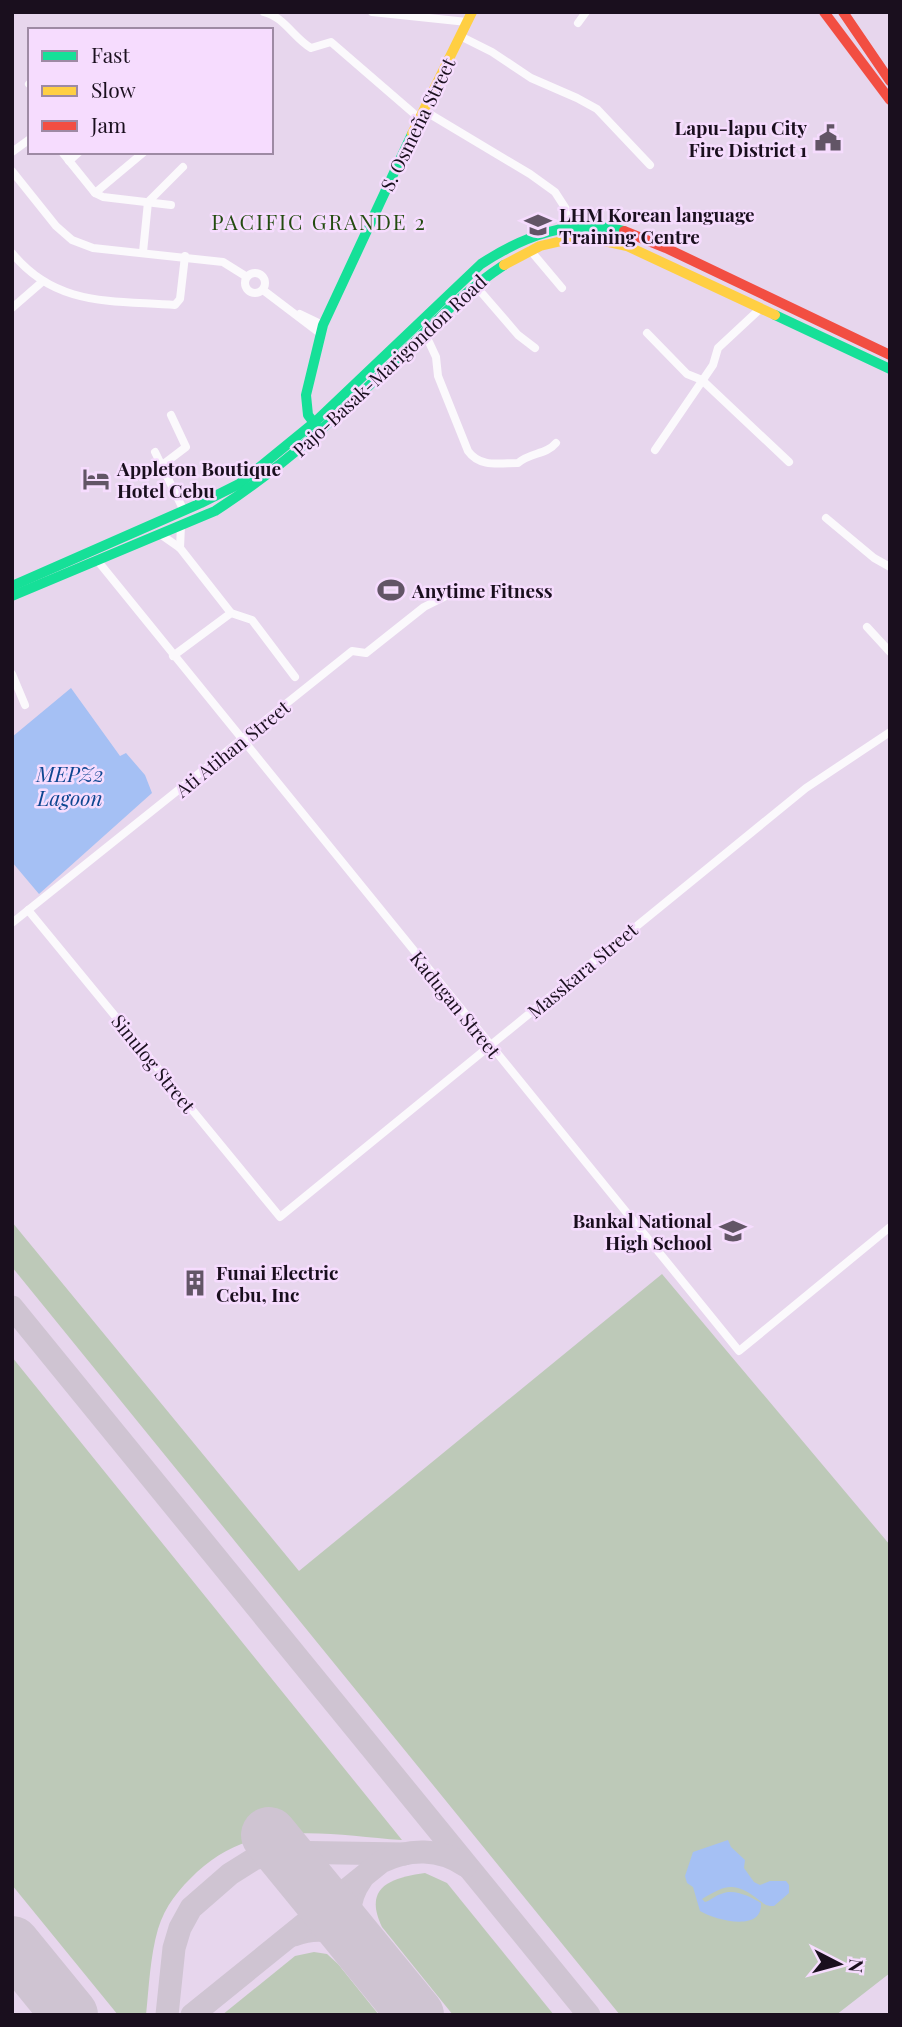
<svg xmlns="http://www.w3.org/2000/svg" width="902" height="2027" viewBox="0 0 902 2027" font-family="'Playfair Display',serif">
<rect width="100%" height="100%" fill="#e7d6ed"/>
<g fill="#bdc9b8">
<path d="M12,1222l287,349 363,-297 228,271v428l-54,42h-216l-608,-748z"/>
<path d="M12,1357l390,483c-74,-5 -145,-23 -205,32 -18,17 -32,34 -39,57 -8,28 -9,58 -12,86h-28l-106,-130z"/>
<path d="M425,1873l22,10 107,132h-101l-71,-88c-19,-40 8,-49 43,-54z"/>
<path d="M314,1952l13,2 11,10 41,51h-157l73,-59z"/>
</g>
<g fill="#a5c0f4">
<path d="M71,688l49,68 6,-3 19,22 7,18 -113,101 -27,-32v-125z"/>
<path d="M728,1840l3,7 14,13 -1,8 10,14 6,3 10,-4h16l3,4v8l-15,13c-8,0 -10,-2 -15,-6 -25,-19 -33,-15 -57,-1l3,3c7,-2 9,-6 16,-8 12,-6 29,2 40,9 2,30 -46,17 -61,8l-7,-24 -6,-4 -2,-7 8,-24z"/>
</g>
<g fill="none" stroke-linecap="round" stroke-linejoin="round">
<g stroke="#cfc4d2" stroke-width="23">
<path d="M12,1307l577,708"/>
<path d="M294,1935c24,-9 45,-5 66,11"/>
<path d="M360,1946c-13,-22 -14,-45 1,-66"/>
<path d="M167,2015l7,-67 6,-20 11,-20 39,-34 24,-15 24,-7 126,2"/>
<path d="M192,2015l189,-153c28,-14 59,-14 85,4"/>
</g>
<g stroke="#cfc4d2" stroke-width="56">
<path d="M269,1835l147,180"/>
<path d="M12,1944l58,71"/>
</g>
<g stroke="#fbf9fc" stroke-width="8">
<path d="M264,12c19,4 31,27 47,36l20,-6 88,76"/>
<path d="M372,12l95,10"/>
<path d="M578,23l8,-11"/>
<path d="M460,36l32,16 39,26 46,20 20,11 53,56"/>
<path d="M29,84l1,1"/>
<path d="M423,110l107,64 25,18 22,34"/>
<path d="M12,152l18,-13"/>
<path d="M62,152l33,41 8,4 68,8"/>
<path d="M69,161l10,-9"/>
<path d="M12,171l44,55 16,14 21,8 130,14 24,15"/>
<path d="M95,193l49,-41"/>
<path d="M530,250l32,38"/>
<path d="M143,252l5,-50 35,-35"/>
<path d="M12,253c44,54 99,47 163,52l5,-6 5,-43"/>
<circle cx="255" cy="283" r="10"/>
<path d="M474,284l44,51 17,13"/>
<path d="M263,290l58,44"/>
<path d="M12,308l30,-26"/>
<path d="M300,314l23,11"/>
<path d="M647,333l40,41 15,6 87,82"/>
<path d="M421,336l8,6 7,15 2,19 30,75c12,17 32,12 50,12 13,-11 28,-8 38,-20"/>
<path d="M655,450l58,-85 5,-17 43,-40"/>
<path d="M155,452l29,59"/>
<path d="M161,466l25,-19 -15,-32"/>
<path d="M826,518l48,40 16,9"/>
<path d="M160,534l20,14 51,65 21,7 43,57"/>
<path d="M180,548l1,-23"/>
<path d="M97,560l642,791 151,-124"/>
<path d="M867,627l23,25"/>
<path d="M173,656l58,-43"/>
<path d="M12,674l13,31"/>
<path d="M28,910l252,307 526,-429 84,-56"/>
<path d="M12,923l340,-272 14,2 58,-46 34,-17"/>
</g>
<g stroke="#16e098" stroke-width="10">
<path d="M775,315l115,54"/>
<path d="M318,428l-10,-13 -2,-20 17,-70 89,-191"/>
<path d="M12,586l189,-83 38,-19 77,-63 165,-157c44,-29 91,-46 143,-33"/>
<path d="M12,596l203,-85c67,-43 124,-96 181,-151 34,-33 68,-69 108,-95"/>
</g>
<g stroke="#ffcf43" stroke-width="10">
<path d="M412,134l60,-122"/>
<path d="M504,265l36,-19 26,-6 29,-1 32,7 148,69"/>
</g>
<g stroke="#f24e42" stroke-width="10">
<path d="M824,12l66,88"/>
<path d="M843,12l47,69"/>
<path d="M624,231l42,17 224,107"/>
</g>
</g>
<defs>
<g id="civic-bare" transform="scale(2.1)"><path d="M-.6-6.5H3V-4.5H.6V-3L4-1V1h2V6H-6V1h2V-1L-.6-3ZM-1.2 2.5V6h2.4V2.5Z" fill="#625566" stroke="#f6dcfe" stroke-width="2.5" paint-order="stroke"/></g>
<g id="school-bare" transform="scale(2.1)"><path d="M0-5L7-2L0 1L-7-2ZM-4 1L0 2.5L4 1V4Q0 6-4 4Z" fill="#625566" stroke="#f6dcfe" stroke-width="2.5" paint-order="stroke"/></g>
<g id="hotel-bare" transform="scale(2.1)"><path d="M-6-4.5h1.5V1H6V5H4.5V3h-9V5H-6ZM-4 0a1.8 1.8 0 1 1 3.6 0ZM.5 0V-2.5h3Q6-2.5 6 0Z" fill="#625566" stroke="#f6dcfe" stroke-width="2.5" paint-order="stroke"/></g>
<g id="stadium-bare" transform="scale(2.1)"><path d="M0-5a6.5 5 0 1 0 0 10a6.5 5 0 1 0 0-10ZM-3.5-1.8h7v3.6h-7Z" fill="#625566" stroke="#f6dcfe" stroke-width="2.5" paint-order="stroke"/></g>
<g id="building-bare" transform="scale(2.1)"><path d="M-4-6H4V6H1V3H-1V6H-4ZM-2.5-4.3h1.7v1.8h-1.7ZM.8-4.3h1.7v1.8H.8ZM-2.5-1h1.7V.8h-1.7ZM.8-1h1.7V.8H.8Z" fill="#625566" stroke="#f6dcfe" stroke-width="2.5" paint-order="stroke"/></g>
</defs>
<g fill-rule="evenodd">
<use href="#civic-bare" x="828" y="138"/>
<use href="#school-bare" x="538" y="225"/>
<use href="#hotel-bare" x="96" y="479"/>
<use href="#stadium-bare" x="391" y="590"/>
<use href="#school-bare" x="733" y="1231"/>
<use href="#building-bare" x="195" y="1283"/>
</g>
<g text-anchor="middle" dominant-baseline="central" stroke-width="5" stroke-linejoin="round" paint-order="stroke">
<g font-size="19" fill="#1a0f1e" stroke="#f6dcfe">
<text transform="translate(417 124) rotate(-64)">S. Osmeña Street</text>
<text transform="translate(389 365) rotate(-43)">Pajo-Basak-Marigondon Road</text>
<text transform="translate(232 748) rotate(-39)">Ati Atihan Street</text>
<text transform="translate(582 970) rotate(-40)">Masskara Street</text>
<text transform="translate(456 1004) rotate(51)">Kadugan Street</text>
<text transform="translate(154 1063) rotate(51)">Sinulog Street</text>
</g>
<g font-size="19" font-weight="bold" fill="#1a0f1e" stroke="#f6dcfe" text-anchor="start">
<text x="807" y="127" text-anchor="end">Lapu-lapu City<tspan x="807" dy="22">Fire District 1</tspan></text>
<text x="559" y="214">LHM Korean language<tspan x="559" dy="22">Training Centre</tspan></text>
<text x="117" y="468">Appleton Boutique<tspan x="117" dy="22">Hotel Cebu</tspan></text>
<text x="412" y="590">Anytime Fitness</text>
<text x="712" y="1220" text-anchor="end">Bankal National<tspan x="712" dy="22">High School</tspan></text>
<text x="216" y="1272">Funai Electric<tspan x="216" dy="22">Cebu, Inc</tspan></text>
</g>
<g font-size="21" letter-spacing="2" fill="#234c10" stroke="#f6dcfe">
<text x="319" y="221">PACIFIC GRANDE 2</text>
</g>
<g font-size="21" font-style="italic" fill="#0d4690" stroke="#f6dcfe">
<text x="70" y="773">MEPZ2<tspan x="70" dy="24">Lagoon</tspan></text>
</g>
</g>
<rect width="902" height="2027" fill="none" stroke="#1a0f1e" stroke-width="28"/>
<rect x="28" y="28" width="245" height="126" fill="#f6dcfe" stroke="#9e8aa4" stroke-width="2"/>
<rect x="42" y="51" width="35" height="10" fill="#16e098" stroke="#9e8aa4" stroke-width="2"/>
<text x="91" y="63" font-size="21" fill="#1a0f1e">Fast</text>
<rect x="42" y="86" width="35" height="10" fill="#ffcf43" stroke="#9e8aa4" stroke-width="2"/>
<text x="91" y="98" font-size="21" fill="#1a0f1e">Slow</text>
<rect x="42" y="121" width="35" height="10" fill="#f24e42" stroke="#9e8aa4" stroke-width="2"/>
<text x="91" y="133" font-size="21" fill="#1a0f1e">Jam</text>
<g transform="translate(839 1964) rotate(96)" stroke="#f6dcfe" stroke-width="5" paint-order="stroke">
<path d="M0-5L12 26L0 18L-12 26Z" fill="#1a0f1e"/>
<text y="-10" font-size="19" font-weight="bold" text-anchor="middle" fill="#1a0f1e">N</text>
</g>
</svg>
